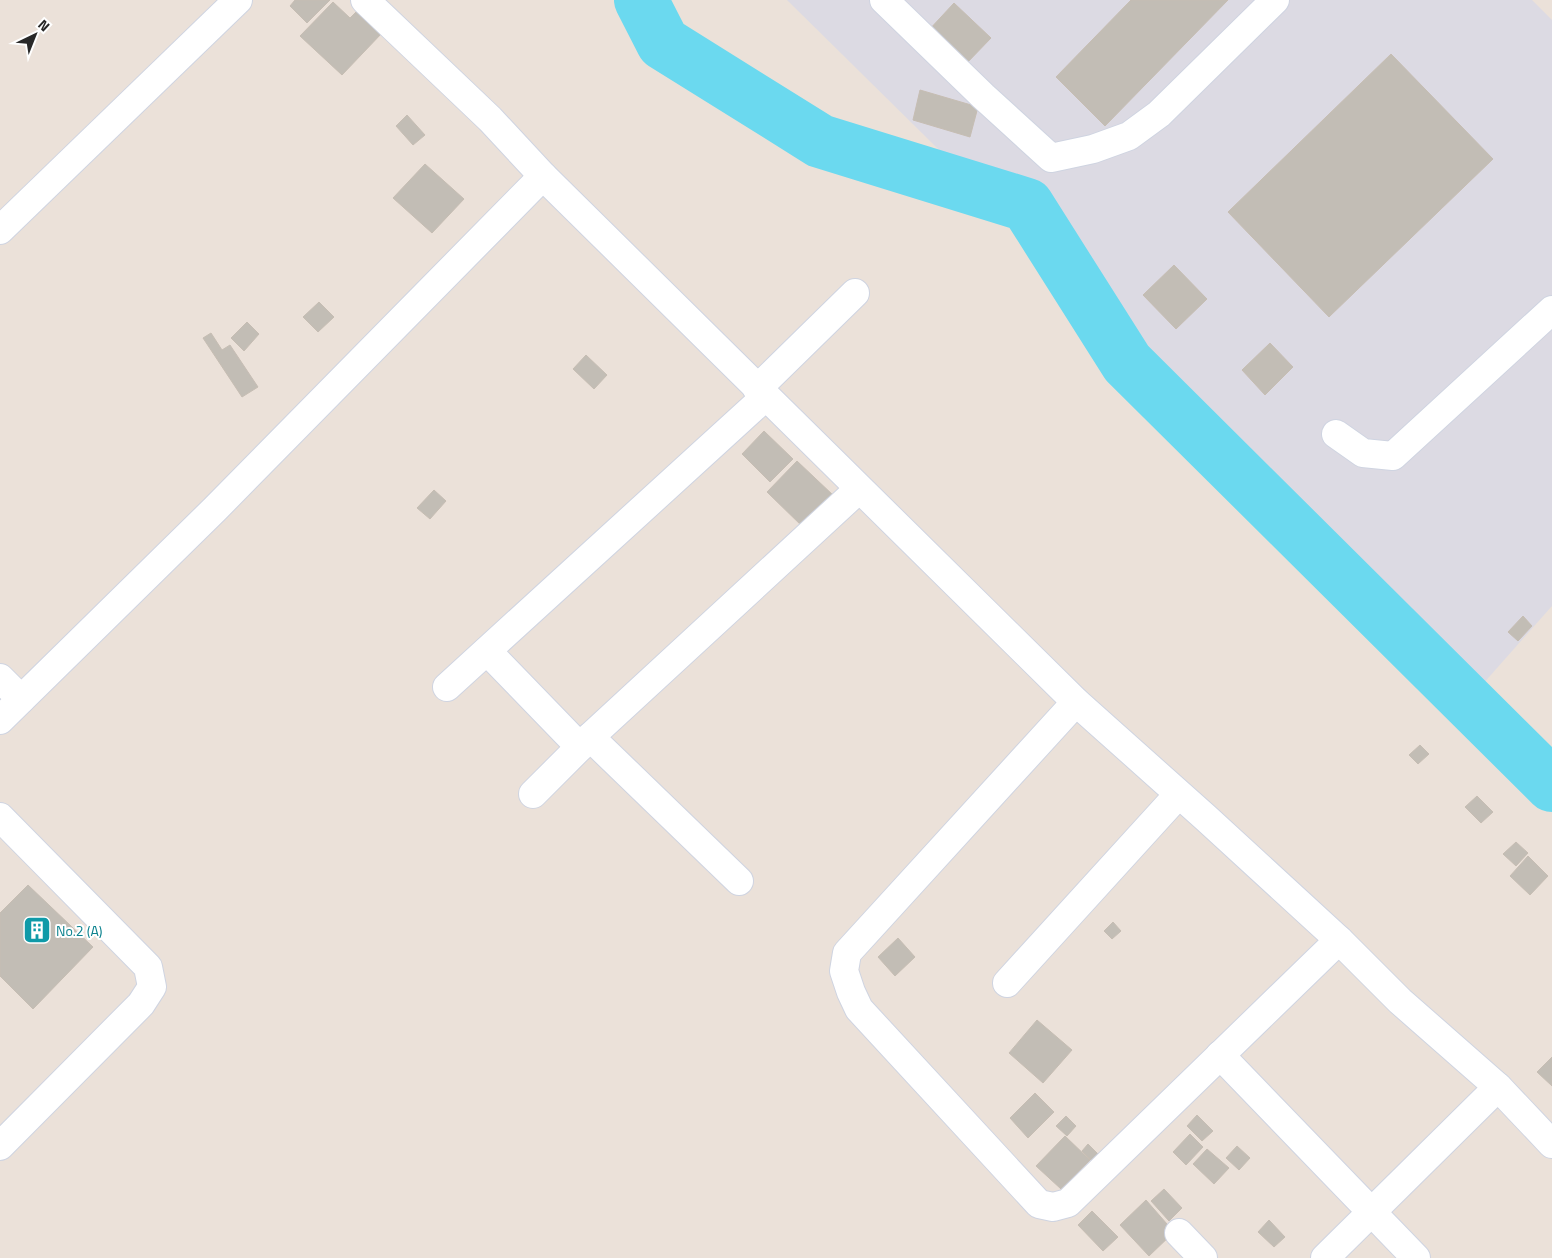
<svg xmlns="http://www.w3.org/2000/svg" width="1552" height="1258" viewBox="0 0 1552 1258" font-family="'Titillium Web',sans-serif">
<rect width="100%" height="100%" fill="#ebe1d9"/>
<path fill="#dcdae3" d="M787,0h745l20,20v586l-70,79z"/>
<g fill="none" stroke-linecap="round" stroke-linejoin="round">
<path stroke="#6bd9ef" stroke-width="54" d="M641,0l22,43 157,98 207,64 100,158 425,422"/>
</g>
<g fill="#c2bdb5" stroke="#c6bdb3">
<path d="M295,0h35l-23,23 -17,-17z"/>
<path d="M1131,0h97l-123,126 -49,-49z"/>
<path d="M333,2l17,16 8,-8 24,23 -40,42 -42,-39z"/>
<path d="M954,3l37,35 -27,28 -36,-35z"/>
<path d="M1391,54l102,105 -164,158 -101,-105z"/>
<path d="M920,90l58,17 -8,30 -57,-17z"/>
<path d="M407,115l18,20 -12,10 -17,-19z"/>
<path d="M425,164l39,35 -32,34 -39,-35z"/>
<path d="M1174,265l33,34 -31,30 -33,-34z"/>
<path d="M319,302l15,15 -16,15 -15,-15z"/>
<path d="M247,322l12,12 -15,17 -13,-13z"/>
<path d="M211,333l11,17 8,-5 28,42 -16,10 -39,-59z"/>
<path d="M1270,343l23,24 -28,28 -23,-25z"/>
<path d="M586,355l21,20 -13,14 -21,-20z"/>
<path d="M764,431l29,28 -23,23 -28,-28z"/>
<path d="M797,461l37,35 -30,32 -37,-36z"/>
<path d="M434,490l12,11 -16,18 -13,-11z"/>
<path d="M1523,616l9,10 -14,15 -10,-9z"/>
<path d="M1420,745l9,9 -11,10 -9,-9z"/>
<path d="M1477,796l16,16 -12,11 -16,-16z"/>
<path d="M1516,842l12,11 -12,13 -13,-12z"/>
<path d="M1528,856l20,20 -18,19 -20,-19z"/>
<path d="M28,885l65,62 -60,62 -33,-33v-63z"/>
<path d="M1113,922l8,9 -9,8 -8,-8z"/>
<path d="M898,938l17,19 -20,19 -17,-19z"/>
<path d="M1037,1020l35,30 -29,33 -34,-30z"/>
<path d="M1552,1057v29l-15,-14z"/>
<path d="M1035,1093l19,19 -26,26 -18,-20z"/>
<path d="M1197,1115l16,16 -11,10 -15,-15z"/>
<path d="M1066,1116l10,10 -9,10 -11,-10z"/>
<path d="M1190,1134l13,13 -17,18 -13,-13z"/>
<path d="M1065,1136l25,24 -29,29 -25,-23z"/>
<path d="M1088,1144l11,11 -6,7 -11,-11z"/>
<path d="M1237,1146l13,12 -11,12 -13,-12z"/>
<path d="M1207,1149l22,19 -15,16 -21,-20z"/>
<path d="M1164,1189l18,19 -13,13 -18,-20z"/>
<path d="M1146,1200l28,32 -25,24 -29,-31z"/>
<path d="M1092,1211l26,26 -15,14 -25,-26z"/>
<path d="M1269,1220l16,17 -11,10 -16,-15z"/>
</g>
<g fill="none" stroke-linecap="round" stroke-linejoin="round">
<g stroke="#cfd4e1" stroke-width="30">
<g id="minor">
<path d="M365,0l125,119 53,57 533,526 130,116 133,122 61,61 98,86 54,57"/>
<path d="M884,0l99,96 68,62 42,-9 36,-13 30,-22 116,-114"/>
<path d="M0,230l238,-230"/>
<path d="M757,389l98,-96"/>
<path d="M1336,434l27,19 30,3 159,-146"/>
<path d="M487,651l93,96"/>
<path d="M0,678l21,21"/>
<path d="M447,687l318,-290"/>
<path d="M1076,702l-229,251 -3,18 7,21 8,17 180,195 14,3 15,-4 271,-263"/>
<path d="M0,720l215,-211 328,-333"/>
<path d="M590,737l149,144"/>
<path d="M533,794l57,-57 269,-248"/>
<path d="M0,817l148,150 4,20 -11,17 -141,142"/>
<path d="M1007,983l171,-188"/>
<path d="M1220,1055l196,203"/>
<path d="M1179,1233l24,25"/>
<path d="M1325,1258l173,-171"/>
</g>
</g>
<use href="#minor" stroke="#fff" stroke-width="28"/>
</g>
<defs>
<g id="building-square" transform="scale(1.4375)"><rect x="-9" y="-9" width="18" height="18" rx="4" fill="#0f9aa8" stroke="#fff"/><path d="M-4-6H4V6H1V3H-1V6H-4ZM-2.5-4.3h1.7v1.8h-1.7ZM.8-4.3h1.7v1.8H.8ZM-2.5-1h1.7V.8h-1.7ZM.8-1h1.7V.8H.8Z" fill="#fff"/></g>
</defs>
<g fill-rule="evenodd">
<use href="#building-square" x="37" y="930"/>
</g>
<g text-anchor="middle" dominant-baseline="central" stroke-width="4" stroke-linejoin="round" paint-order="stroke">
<g font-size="14" fill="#0d838f" stroke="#fff" text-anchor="start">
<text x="56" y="930">No.2 (A)</text>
</g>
</g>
<g transform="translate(35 35) rotate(43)" stroke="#ffffff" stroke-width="4" paint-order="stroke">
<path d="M0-4L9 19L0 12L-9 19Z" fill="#282828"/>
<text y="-8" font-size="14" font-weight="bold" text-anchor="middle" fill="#282828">N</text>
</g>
</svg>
